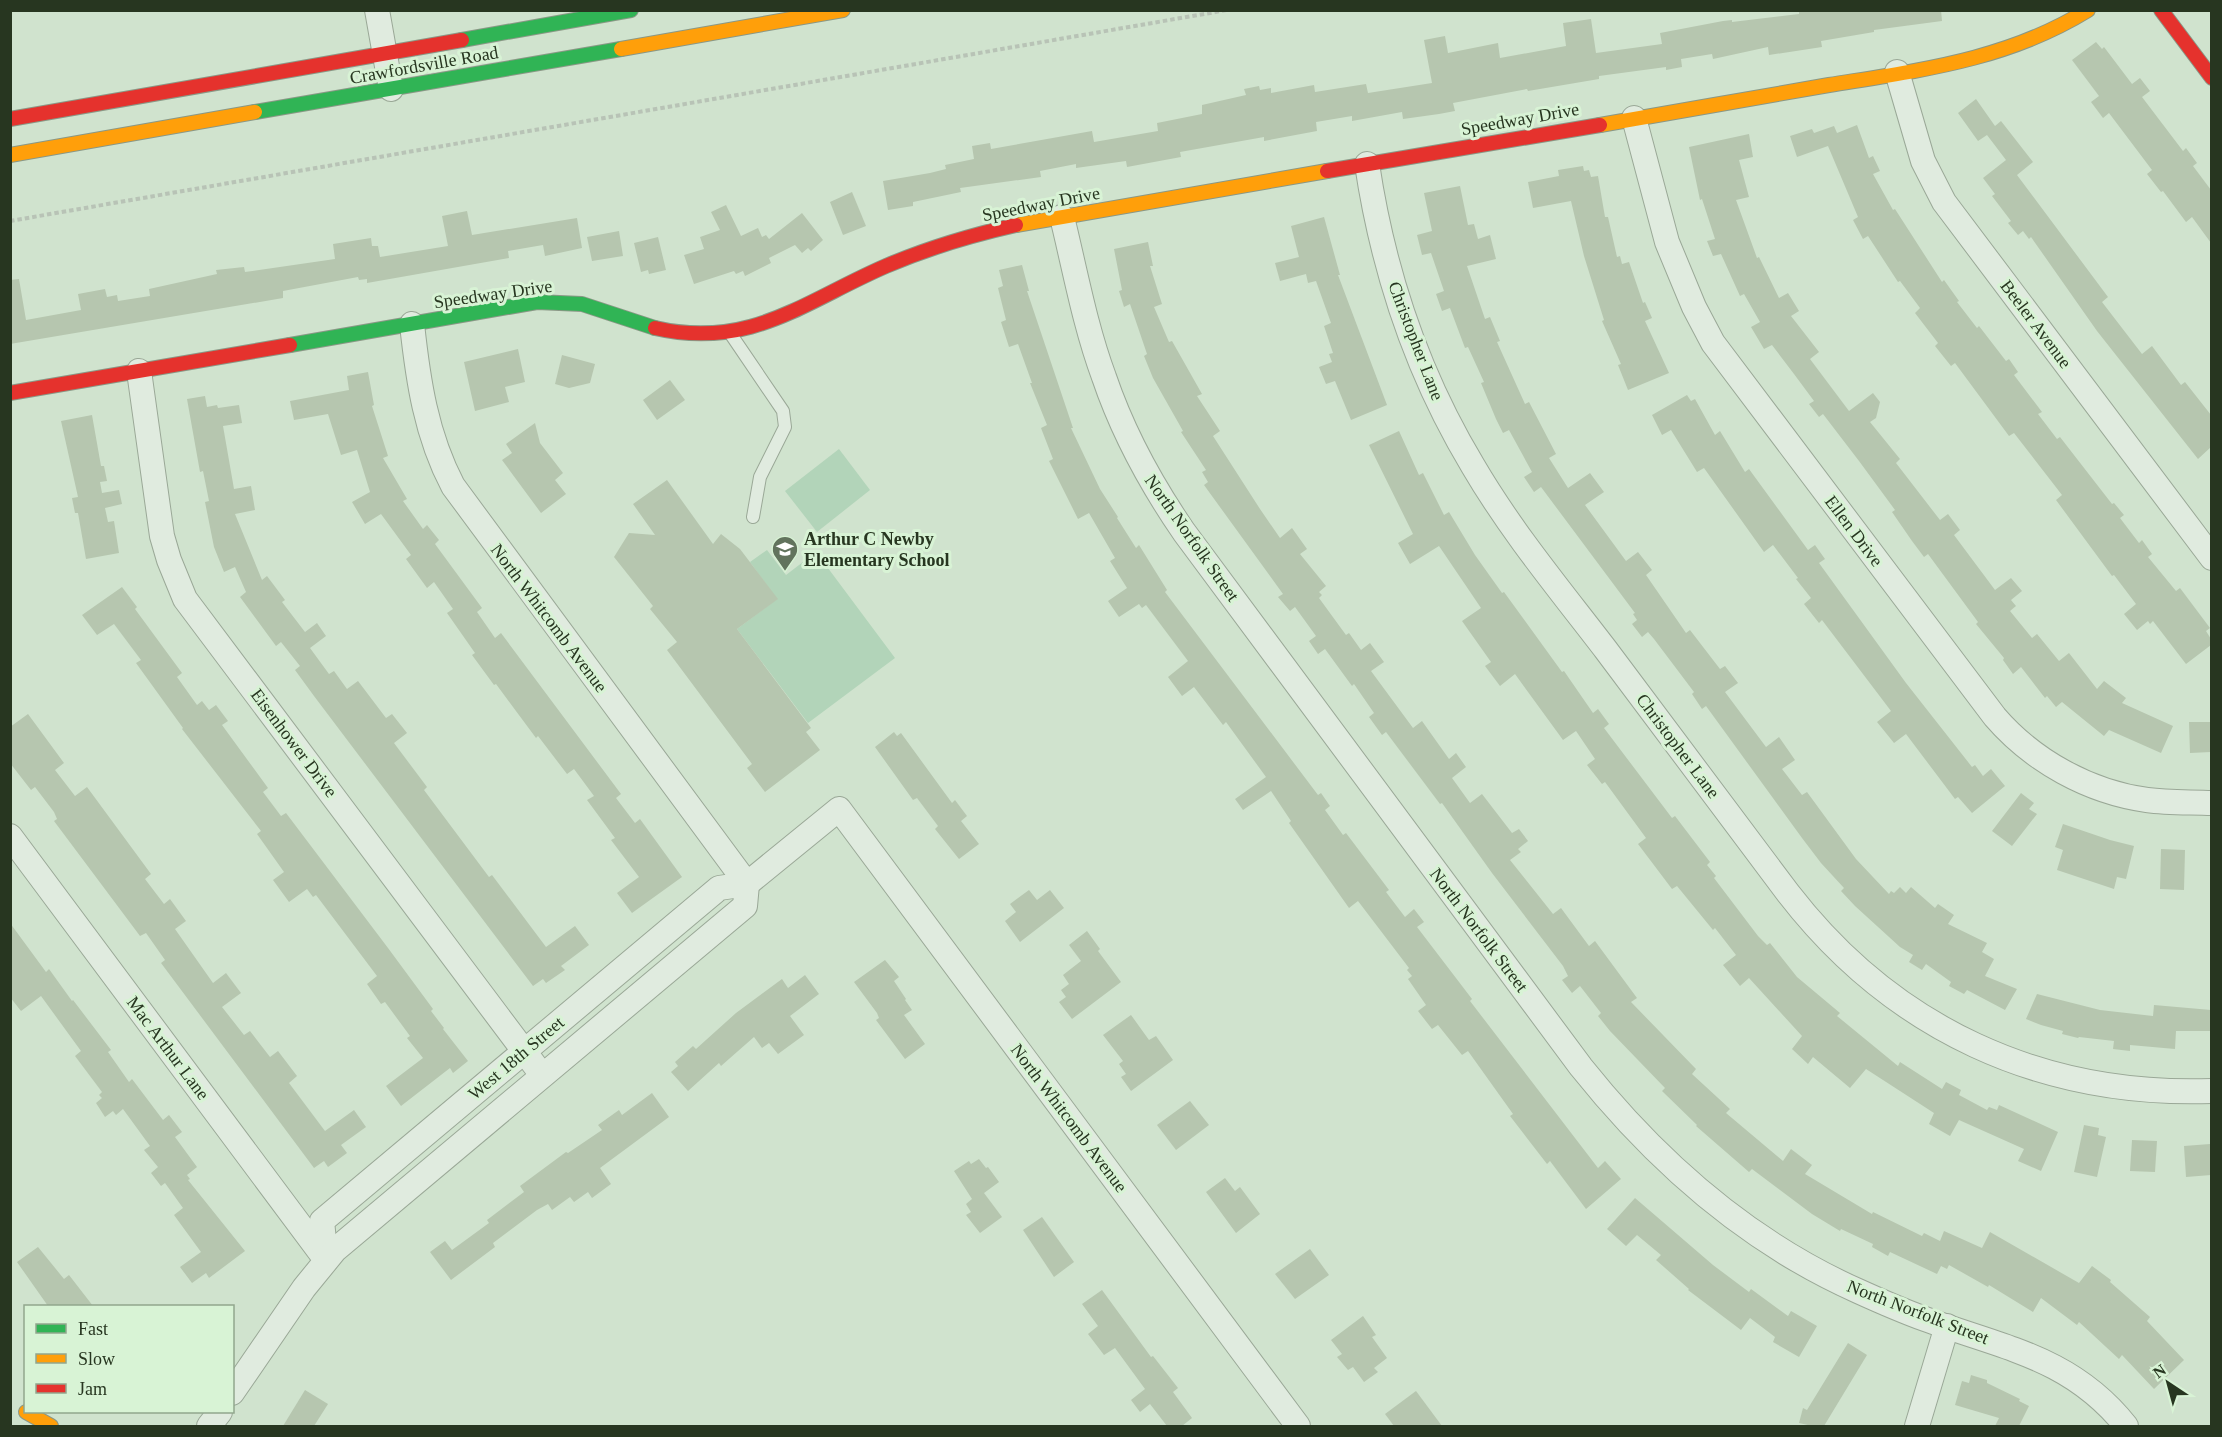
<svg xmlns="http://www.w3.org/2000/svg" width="2222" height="1437" viewBox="0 0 2222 1437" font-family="Georgia,serif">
<rect width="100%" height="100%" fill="#d0e3ce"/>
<g fill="#b2d4b9">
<path d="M839,449l31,41 -53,42 -32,-41z"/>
<path d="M767,550l19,25 30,-23 79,106 -87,65 -71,-94 40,-30 -27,-37z"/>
</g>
<g fill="#b6c6af">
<path d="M1799,10h142l1,11 -68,9v2l-53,9 1,6 -53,8 -1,-8 -55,12 -1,-5 -31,5 1,8 -16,3v-3l-67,9v3l-71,12 -1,-2 -74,14 2,8 -16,3 -36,5 -1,-7 -50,9v-5l-36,6 1,9 -53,10v-4l-84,15 1,5 -54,10 -1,-6 -50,7v-4l-36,7 1,6 -81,11 1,4 -48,10v4l-25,4 -5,-29 47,-8 16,-4 -1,-4 29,-6 -2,-13 18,-3 1,6 101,-18 2,11 64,-11 -1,-8 45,-9v-9l44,-10 -2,-6 15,-3 1,4 11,-2v5l43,-8 1,7 51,-8 2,9 64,-10 -8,-43 21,-4 3,17 50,-10 2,15 66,-12 -3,-23 28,-4 5,34 66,-9 -2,-11 63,-12 9,-1v2l67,-8z"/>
<path d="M2096,42l6,7 2,-2 28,37 8,-6 10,13 -8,6 41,54 3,-3 11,15 -4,3 18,24v53l-19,-26 -6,5 -23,-31 -2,1 -14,-18 5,-4 -43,-57 -6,5 -12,-16 8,-6 -27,-36z"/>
<path d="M1976,99l19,27 6,-5 32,41 -16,13 91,122 -6,5 40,52 10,-8 29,39 4,-3 26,33v32l-13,12 -101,-128 -66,-94 -2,2 -6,-8 -5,4 -10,-12 3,-2 -19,-25 3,-2 -12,-16 23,-18 -19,-25 -9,6 -20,-28z"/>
<path d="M1857,125l12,33 4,-2 7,15 -7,3 20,36 2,-1 47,73 2,-2 15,21 -2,1 20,26 2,-2 27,35 3,-2 9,13 -4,3 28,37 -4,2 19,25 3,-2 52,67 2,-1 10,12 -4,3 19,25 3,-3 10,14 -4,3 28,34 4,-3 30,40 -4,3 5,8v6l-25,19 -33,-43 -3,3 -2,-3 -11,9 -13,-16 12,-10 -22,-29 -2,1 -56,-76 6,-5 -48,-62 -5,3 -54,-73 -4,3 -16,-20 3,-3 -23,-30 5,-5 -20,-27 -2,1 -30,-46 -5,3 -10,-19 5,-3 -30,-71 -31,11 -7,-21 22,-7 2,4 20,-7 3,7z"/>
<path d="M1749,134l4,23 -14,3 10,37 -13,3 21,58 2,-1 20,41 9,-5 11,18 -8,5 28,36 -9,7 39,52 24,-18 7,9 -4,16 -6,4 30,37 -4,4 44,57 8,-6 12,16 -6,5 41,55 16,-12 11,13 -11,9 5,6 -6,5 22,27 5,-4 22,27 10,-8 28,36 7,-8 22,17 -4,5 51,23 -12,27 -52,-23 -5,6 -42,-34 -6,5 -9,-11 -2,2 -24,-31 -8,7 -10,-14 1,-2 -28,-34 2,-2 -50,-68 -4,3 -12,-16 -20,-29 3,-2 -36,-49 -36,-47 -4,3 -10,-13 5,-3 -20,-27 -22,-29 -8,4 -13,-22 9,-5 -16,-28 -4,2 -19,-42 -8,2 -6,-15 8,-2 -13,-40 -2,1 -11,-53z"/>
<path d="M1583,166l1,5 5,-1 2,7 7,-1 7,41h3l9,40 3,-1 2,8 7,-2 14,41 2,-1 7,16 -7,3 24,52 -41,17 -10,-25 3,-1 -19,-43 2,-1 -20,-64 -13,-55 -38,7 -5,-26 31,-6 -1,-6z"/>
<path d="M1460,186l8,39 6,-1 4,15 12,-4 6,24 -29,7 18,53 5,-2 10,24 -3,1 28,62 4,-2 27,52 -7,4 19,30 22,-15 14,19 -19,13 41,56 12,-9 14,18 -6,5 40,58 4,-3 30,39 5,-3 13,17 -13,9 41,55 13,-10 16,23 -13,9 20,26 5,-3 49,67 33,35 2,-3 3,2 6,-6 6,6 5,-6 24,21 3,-4 16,11 -6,9 39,19 -5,9 12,7 -9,17 32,13 -12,21 -38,-20 -3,4 -15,-8 2,-4 -25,-18 -4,6 -13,-8 4,-7 -13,-8 -45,-41 -14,-15 3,-3 -23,-25 -19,-25 -96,-132 -4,3 -10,-15 2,-2 -40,-53 -6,-7 -6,5 -10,-13 5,-4 -4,-6 2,-1 -94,-126 -7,5 -10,-15 8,-5 -23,-42 -6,3 -7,-14 -15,-36 3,-1 -16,-35 -3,1 -15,-40 -8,3 -6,-17 8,-3 -13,-38 -9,2 -5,-20 15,-4 -8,-38z"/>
<path d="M852,192l14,34 -23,9 -13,-33z"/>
<path d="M726,205l15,31 17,-8 4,9 4,-2 3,4 33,-26 21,27 -12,11 -3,-3 -6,5 -7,-8 -26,13 2,5 -26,13 -2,-5 -7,3 -2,-3 -40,13 -10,-29 20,-6 -4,-12 20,-7 -9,-18z"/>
<path d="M467,211l5,24 105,-17 5,30 -37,8 -2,-11 -35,6 1,7 -142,25v-4l-8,1 -1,-3 -75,14v7l-273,46v-64l9,-1 7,41 55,-10 -3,-16 27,-5 2,8 10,-2 1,6 32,-5 -1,-7 68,-15 -1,-4 28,-3 1,5 90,-13 -2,-15 38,-6 1,8h6l2,11 68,-11 -6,-30z"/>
<path d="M1324,217l16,58h-2l49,130 -36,15 -16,-39 -9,3 -7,-17 13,-5 -3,-8 4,-1 -9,-27 7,-3 -15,-42 -8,2 -2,-9 -26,7 -5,-18 24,-6 -8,-31z"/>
<path d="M619,231l4,25 -31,5 -5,-24z"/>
<path d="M658,237l8,33 -17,4 -1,-4 -7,2 -7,-29z"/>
<path d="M1148,242l5,24h-3l12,38 -8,3 15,35 3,-1 30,53 -5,2 23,35 -7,5 47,73 20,29 12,-10 15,21 -7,5 26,32 -7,6 3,3 -3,3 27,37 3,-2 12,17 9,-7 14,19 -13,9 42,57 9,-7 27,38 7,-6 10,14 -14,11 18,25 12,-9 30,39 7,-4 9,12 -10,8 3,3 -11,8 43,54 8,-6 28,38 6,-5 42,57 -6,4 65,67 -4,5 38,35 -4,4 57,48 8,-12 21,16 -7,9 67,40 1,-2 49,24 2,-3 16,8 4,-10 38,17 8,-16 89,51 13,-17 19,14 -1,2 40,35 -3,4 37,39 -30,29 -32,-34 -3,4 -40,-37 -2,3 -36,-27 -8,14 -44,-27 -1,2 -39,-22 -2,4 -6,-3 -4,8 -47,-22 -2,4 -16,-9 1,-3 -32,-15 -1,2 -28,-17 -60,-45 -3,3 -53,-46 1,-1 -35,-34 3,-3 -55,-57 -12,-15 3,-3 -21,-27 -8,7 -10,-13 6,-4 -5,-10 -71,-93 -50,-70 -2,1 -54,-72 -4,3 -13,-18 5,-4 -20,-29 -2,2 -27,-37 -7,5 -9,-13 7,-5 -21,-29 -5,4 -12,-14 5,-3 -79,-109 4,-3 -6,-10 4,-2 -25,-38 2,-1 -30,-53 -9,-22 3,-2 -17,-50 -6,3 -5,-16 3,-1 -8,-41z"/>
<path d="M1022,265l7,26h-2l46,137h-2l29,61 18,28 -1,1 19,30 3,-3 28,45 -2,2 153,203 3,-2 9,13 -5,4 18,25 3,-2 43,57 -3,2 19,25 9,-8 10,13 -7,5 55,72 -2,2 128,167 7,-7 16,18 -35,30 -36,-48 -3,3 -37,-48 3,-2 -45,-63 -6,4 -24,-30 -6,4 -14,-18 8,-6 -18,-26 4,-3 -5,-6 2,-2 -51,-67 -9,7 -60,-85 2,-2 -20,-30 -28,19 -8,-11 31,-22 -40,-55 -3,3 -29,-38 -12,9 -14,-19 20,-16 -42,-56 -4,3 -3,-4 -20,13 -11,-16 19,-13 -17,-27 5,-3 -26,-45 -11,6 -29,-58 4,-2 -12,-31 6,-3 -17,-42h2l-14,-39 -9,3 -8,-25 5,-2 -8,-32 5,-2 -4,-16z"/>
<path d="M518,349l7,33 -20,5 4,15 -34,9 -11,-49z"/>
<path d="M562,355l33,9 -5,19 -21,5 -14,-4z"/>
<path d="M368,372l6,33 -2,1 16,50 -5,2 24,41 -4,2 20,28 4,-4 12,15 -4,4 47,64 -5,4 18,26 6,-5 120,161 -5,4 19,25 5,-4 42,58 -50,36 -15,-20 22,-16 -28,-37 4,-2 -28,-38 7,-4 -20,-27 -7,5 -29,-38 -2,2 -40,-54 -2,1 -22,-30 3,-2 -28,-40 6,-4 -19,-27 -7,6 -21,-29 5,-4 -30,-41 -16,10 -13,-22 18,-10 -13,-42 -16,5 -13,-41 -34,6 -4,-19 59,-11 -2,-14z"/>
<path d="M670,380l15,20 -28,20 -14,-20z"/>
<path d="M1687,395l4,6 4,-2 20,36 5,-4 25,41 4,-3 59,81 7,-5 10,14 -6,4 87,120 66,84 3,-2 8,11 8,-7 14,17 -33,27 -14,-16 -3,2 -49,-65 -12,9 -17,-21 14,-11 -69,-91 -3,3 -15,-19 7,-6 -15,-19 2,-1 -25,-33 -9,7 -60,-84 -7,4 -26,-42 -9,5 -10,-20z"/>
<path d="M205,396l2,11 10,-2 1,3 21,-3 3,18 -19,3 11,63 17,-3 4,24 -20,4 27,66 5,-4 18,24 -3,2 23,30 12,-9 9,13 -16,12 19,26 5,-3 13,18 11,-8 28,37 6,-4 15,19 -13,10 33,44 -3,3 65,87 3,-2 54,72 29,-21 14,19 -28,21 4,4 -19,13 -3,-4 -10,7 -219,-290 -19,-26 5,-4 -19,-24 -5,4 -36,-49 6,-5 -11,-25 -11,5 -10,-25 -9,-45 4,-1 -6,-30 -3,1 -13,-73z"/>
<path d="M92,415l9,51h3l3,15 -7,1 2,11 17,-3 3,14 -17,4 3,14 6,-1 5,32 -33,6 -8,-46h-3l-3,-15 6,-1 -17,-76z"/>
<path d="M535,423l5,20 23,30 -8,7 11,14 -25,19 -39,-53 10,-7 -6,-9z"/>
<path d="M1399,431l20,44 4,-2 21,42 5,-3 26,43 27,38 2,-1 58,80 2,-1 29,42 5,-4 11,15 -5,4 68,90 3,-2 35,46 -3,3 9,11 -2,2 44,58 9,9 3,-2 27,34 43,36 -3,3 61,50 2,-4 42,27 4,-7 15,8 -2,5 28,15 2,-3 8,3 2,-5 59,27 -17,39 -23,-10 6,-12 -65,-29 -9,16 -21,-12 5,-11 -68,-44 -16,19 -37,-31 -5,7 -16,-15 10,-13 -53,-58 -9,8 -17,-21 13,-10 -21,-27 -2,2 -36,-44 -5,3 -34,-45 8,-6 -41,-56 -3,2 -15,-19 8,-6 -19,-28 -13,9 -48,-66 -15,12 -15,-20 6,-4 -29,-41 19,-13 -42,-62 -29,18 -12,-21 15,-9 -44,-89z"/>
<path d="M667,480l46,64 8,-10 19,15 38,50 -41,30 74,99 -5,4 14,18 -55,42 -18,-24 5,-4 -85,-114 10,-8 -27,-33 3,-3 -39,-49 15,-24 26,2 -22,-31z"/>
<path d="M122,587l15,20 -2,2 47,64 -5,4 20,28 5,-4 7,9 7,-5 12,16 -6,4 46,63 -5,4 18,24 5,-3 102,135 45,61 -2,2 13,17 -1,1 25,32 -15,12 -3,-5 -49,38 -15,-20 37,-28 -16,-20 3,-2 -25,-34 -4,2 -14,-20 10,-8 -61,-81 -3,2 -6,-8 -18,13 -16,-22 11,-8 -27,-38 4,-3 -79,-102 1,-1 -47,-65 5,-3 -27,-36 -17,11 -15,-20z"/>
<path d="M28,714l36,49 -9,7 20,26 12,-9 64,87 -6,5 19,25 6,-5 16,22 -11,8 38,54 13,-10 15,20 -19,14 22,28 6,-4 20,26 8,-6 19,25 -8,7 36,48 29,-21 12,17 -25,18 6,8 -19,14 -4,-6 -10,7 -153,-205 4,-3 -19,-27 -6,3 -86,-115 3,-2 -3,-7 -19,-25 -4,3 -21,-27v-36z"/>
<path d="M2189,722h22v30l-21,1z"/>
<path d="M894,732l3,4 4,-3 51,70 3,-3 12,16 -6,5 18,23 -20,15 -24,-30 3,-3 -21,-28 -4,2 -38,-53z"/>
<path d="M2021,793l13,10 -5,6 8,5 -25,32 -20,-15z"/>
<path d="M2063,824l47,16 24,6 -8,33 -9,-2 -3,12 -57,-19 6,-20 -8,-3z"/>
<path d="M2161,849l24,1 -1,40 -24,-1z"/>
<path d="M1029,890l8,10 13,-10 14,18 -44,34 -15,-21 11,-9 -6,-8z"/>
<path d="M10,923l36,49 3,-3 23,32 1,-1 38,50 -3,2 21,30 3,-3 31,41 6,-5 13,17 -7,5 22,30 -10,8 3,4 -2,1 57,71 -36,27 -3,-5 -14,10 -12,-16 21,-15 -27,-37 9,-7 -18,-25 -4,3 -10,-13 7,-6 -14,-17 6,-4 -27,-37 -7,6 -3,-4 -8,6 -9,-14 6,-5 -3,-3 3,-3 -27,-36 6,-5 -40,-55 -20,15 -11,-14z"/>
<path d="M1087,931l13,18 -2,2 23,31 -49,37 -13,-17 7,-5 -5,-7 8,-6 -6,-9 18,-14 -12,-16z"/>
<path d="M885,960l14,17 -5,4 12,18 -1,1 7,10 -8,5 21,29 -20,15 -29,-39 3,-2 -2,-5 -23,-31z"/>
<path d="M805,975l14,19 -29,22 14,19 -26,19 -9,-11 -7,5 -8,-11 -33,29 -2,-3 -31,28 -17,-19 7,-6 -3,-4 18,-16 3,3 40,-36 46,-34 6,9z"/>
<path d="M2037,994l63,16 53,6 1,-11 57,5v21h-35l-1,18 -45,-4v6l-17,-2 1,-8 -35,-4 -1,1 -16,-4 1,-3 -22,-6 -15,-6z"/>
<path d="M1131,1015l18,25 7,-4 17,24 -42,31 -10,-14 5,-3 -7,-10 4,-3 -20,-26z"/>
<path d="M652,1093l17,24 -69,51 11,16 -19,14 -4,-6 -14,10 -4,-5 -18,13 -4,-6 -11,6 -44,33 2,4 -44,33 -21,-28 15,-11 7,9 37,-27 -2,-3 37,-28 -4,-6 46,-34 2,1 34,-23 -4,-5 21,-15 3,5z"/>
<path d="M1190,1101l19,24 -33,25 -19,-25z"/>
<path d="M2084,1125l15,3 -1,7 8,2 -9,40 -23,-5z"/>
<path d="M2132,1140l25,1 -2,31 -25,-1z"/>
<path d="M2210,1144l1,31 -25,2 -2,-31z"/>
<path d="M979,1159l7,9 2,-1 11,15 -15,11 18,24 -22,16 -14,-18 5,-3 -5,-8 6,-5 -18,-28 15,-10 2,3z"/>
<path d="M1225,1178l10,13 5,-4 20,27 -24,19 -30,-41z"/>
<path d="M1635,1198l78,67 36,27 2,-3 37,27 3,-5 26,15 -18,31 -26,-15 2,-5 -25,-19 -9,12 -53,-40 1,-1 -33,-29 5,-5 -24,-20 -11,11 -19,-17z"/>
<path d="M1042,1217l32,45 -20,15 -31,-47z"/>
<path d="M38,1247l26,32 5,-4 24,31h-45l-31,-44z"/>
<path d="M1310,1249l19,26 -34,24 -20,-25z"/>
<path d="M1102,1290l49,67 2,-1 25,32 -5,4 19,26 -10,8h-15l-17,-22 -10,8 -9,-12 14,-11 -30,-41 -11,7 -16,-21 10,-8 -16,-22z"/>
<path d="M1363,1316l13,19 -4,2 15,21 -13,10 4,4 -14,10 -11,-15 -5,3 -11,-13 5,-3 -11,-14z"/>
<path d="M1848,1343l19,12 -43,71h-12l-13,-3 4,-15 4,2z"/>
<path d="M1971,1375l16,5v3l33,16 -1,2 10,5 -10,20h-24l4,-8 -44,-13 7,-24 7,2z"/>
<path d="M305,1390l23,14 -14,22h-31z"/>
<path d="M1416,1391l26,35h-48l-9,-12z"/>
</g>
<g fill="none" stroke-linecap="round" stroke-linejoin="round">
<g stroke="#9aa897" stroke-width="14">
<path id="lane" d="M730,333l53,78 2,16 -25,50 -7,40"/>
</g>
<g stroke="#9aa897" stroke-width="26">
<g id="street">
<path d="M377,10l14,79"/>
<path d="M1897,72l26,89 21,41 268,356"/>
<path d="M1634,118l33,124 27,65 19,36 282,374c38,44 94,75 152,83 21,3 43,2 65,3"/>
<path d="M1367,164c16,107 50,209 106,302 38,65 87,124 133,184 60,81 121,162 182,243 105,136 253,204 424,198"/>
<path d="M1062,217c13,53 23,109 42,160 19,56 47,107 80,155l397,535c75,94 167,175 277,224 22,10 45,20 67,28 78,29 146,38 201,107"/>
<path d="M412,324c6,56 14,111 41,162l294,398"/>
<path d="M139,371l23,165 7,24 16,39 357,476"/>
<path d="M10,836l316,424"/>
<path d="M326,1260l-4,-39 397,-333 28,-4 92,-75 459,617"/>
<path d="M232,1393l72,-105 31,-38 410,-344 2,-22"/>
<path d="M209,1426l11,-14"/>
<path d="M1917,1426l30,-100"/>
</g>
</g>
<g stroke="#8a9886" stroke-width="16">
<g id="fast">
<path d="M462,40l169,-30"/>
<path d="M255,112l366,-63"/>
<path d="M290,345l247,-43 45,2 73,24"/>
</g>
</g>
<g stroke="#8a9886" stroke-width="16">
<g id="slow">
<path d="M621,49l222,-39"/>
<path d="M1600,125c76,-13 153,-27 229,-40 92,-15 178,-25 259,-75"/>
<path d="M10,155l245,-43"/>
<path d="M1016,225l311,-54"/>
<path d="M26,1412l25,14"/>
</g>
</g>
<g stroke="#8a9886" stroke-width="16">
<g id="jam">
<path d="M2161,10l51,68"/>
<path d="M10,119l452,-79"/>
<path d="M1327,171l273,-46"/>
<path d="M655,328c95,22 150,-27 231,-62 42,-18 86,-31 130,-41"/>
<path d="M10,393l280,-48"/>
</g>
</g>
<path stroke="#b8c3b6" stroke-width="4" stroke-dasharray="4.5 3" stroke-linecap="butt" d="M10,221l1217,-211"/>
<use href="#lane" stroke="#e0ebdf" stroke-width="12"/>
<use href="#street" stroke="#e0ebdf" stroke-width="24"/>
<use href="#fast" stroke="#30b455" stroke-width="14"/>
<use href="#slow" stroke="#ff9f0a" stroke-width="14"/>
<use href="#jam" stroke="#e5322d" stroke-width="14"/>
</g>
<defs>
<g id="school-pin" transform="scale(1.35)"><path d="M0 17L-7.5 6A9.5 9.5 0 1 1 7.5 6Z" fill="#62735d" stroke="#d8f3d5"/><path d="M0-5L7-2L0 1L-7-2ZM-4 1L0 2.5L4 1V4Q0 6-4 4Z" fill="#fff"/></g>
</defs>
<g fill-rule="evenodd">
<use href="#school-pin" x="785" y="549"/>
</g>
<g text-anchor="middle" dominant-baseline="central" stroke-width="6" stroke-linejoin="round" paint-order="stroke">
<g font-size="18" fill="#273620" stroke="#d8f3d5">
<text transform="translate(424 65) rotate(-10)">Crawfordsville Road</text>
<text transform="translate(1520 119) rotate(-10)">Speedway Drive</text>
<text transform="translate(1041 204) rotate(-11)">Speedway Drive</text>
<text transform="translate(493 294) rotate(-8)">Speedway Drive</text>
<text transform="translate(2036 324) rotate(53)">Beeler Avenue</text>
<text transform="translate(1416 341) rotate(69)">Christopher Lane</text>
<text transform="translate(1854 531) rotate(53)">Ellen Drive</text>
<text transform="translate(1192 538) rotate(55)">North Norfolk Street</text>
<text transform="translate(549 618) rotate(53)">North Whitcomb Avenue</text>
<text transform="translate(294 743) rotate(53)">Eisenhower Drive</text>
<text transform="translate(1678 746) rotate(53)">Christopher Lane</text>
<text transform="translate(1479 930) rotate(53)">North Norfolk Street</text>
<text transform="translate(168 1048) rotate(53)">Mac Arthur Lane</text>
<text transform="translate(516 1058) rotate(-40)">West 18th Street</text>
<text transform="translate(1069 1118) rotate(53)">North Whitcomb Avenue</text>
<text transform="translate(1918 1312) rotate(21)">North Norfolk Street</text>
</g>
<g font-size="18" font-weight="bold" fill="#273620" stroke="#d8f3d5" text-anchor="start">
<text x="804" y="539">Arthur C Newby<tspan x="804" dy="21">Elementary School</tspan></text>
</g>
</g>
<rect width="2222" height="1437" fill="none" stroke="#273620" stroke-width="24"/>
<rect x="24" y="1305" width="210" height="108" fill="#d8f3d5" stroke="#91a78d" stroke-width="1.5"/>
<rect x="36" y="1324" width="30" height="9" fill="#30b455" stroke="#91a78d" stroke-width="1.5"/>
<text x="78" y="1335" font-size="18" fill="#273620">Fast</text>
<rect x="36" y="1354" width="30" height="9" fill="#ff9f0a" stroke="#91a78d" stroke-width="1.5"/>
<text x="78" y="1365" font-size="18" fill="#273620">Slow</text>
<rect x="36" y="1384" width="30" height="9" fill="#e5322d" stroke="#91a78d" stroke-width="1.5"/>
<text x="78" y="1395" font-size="18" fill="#273620">Jam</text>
<g transform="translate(2168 1383) rotate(324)" stroke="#d8f3d5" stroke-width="4.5" paint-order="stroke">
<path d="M0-4.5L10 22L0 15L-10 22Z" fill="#273620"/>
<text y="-9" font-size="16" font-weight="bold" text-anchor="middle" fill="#273620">N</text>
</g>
</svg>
